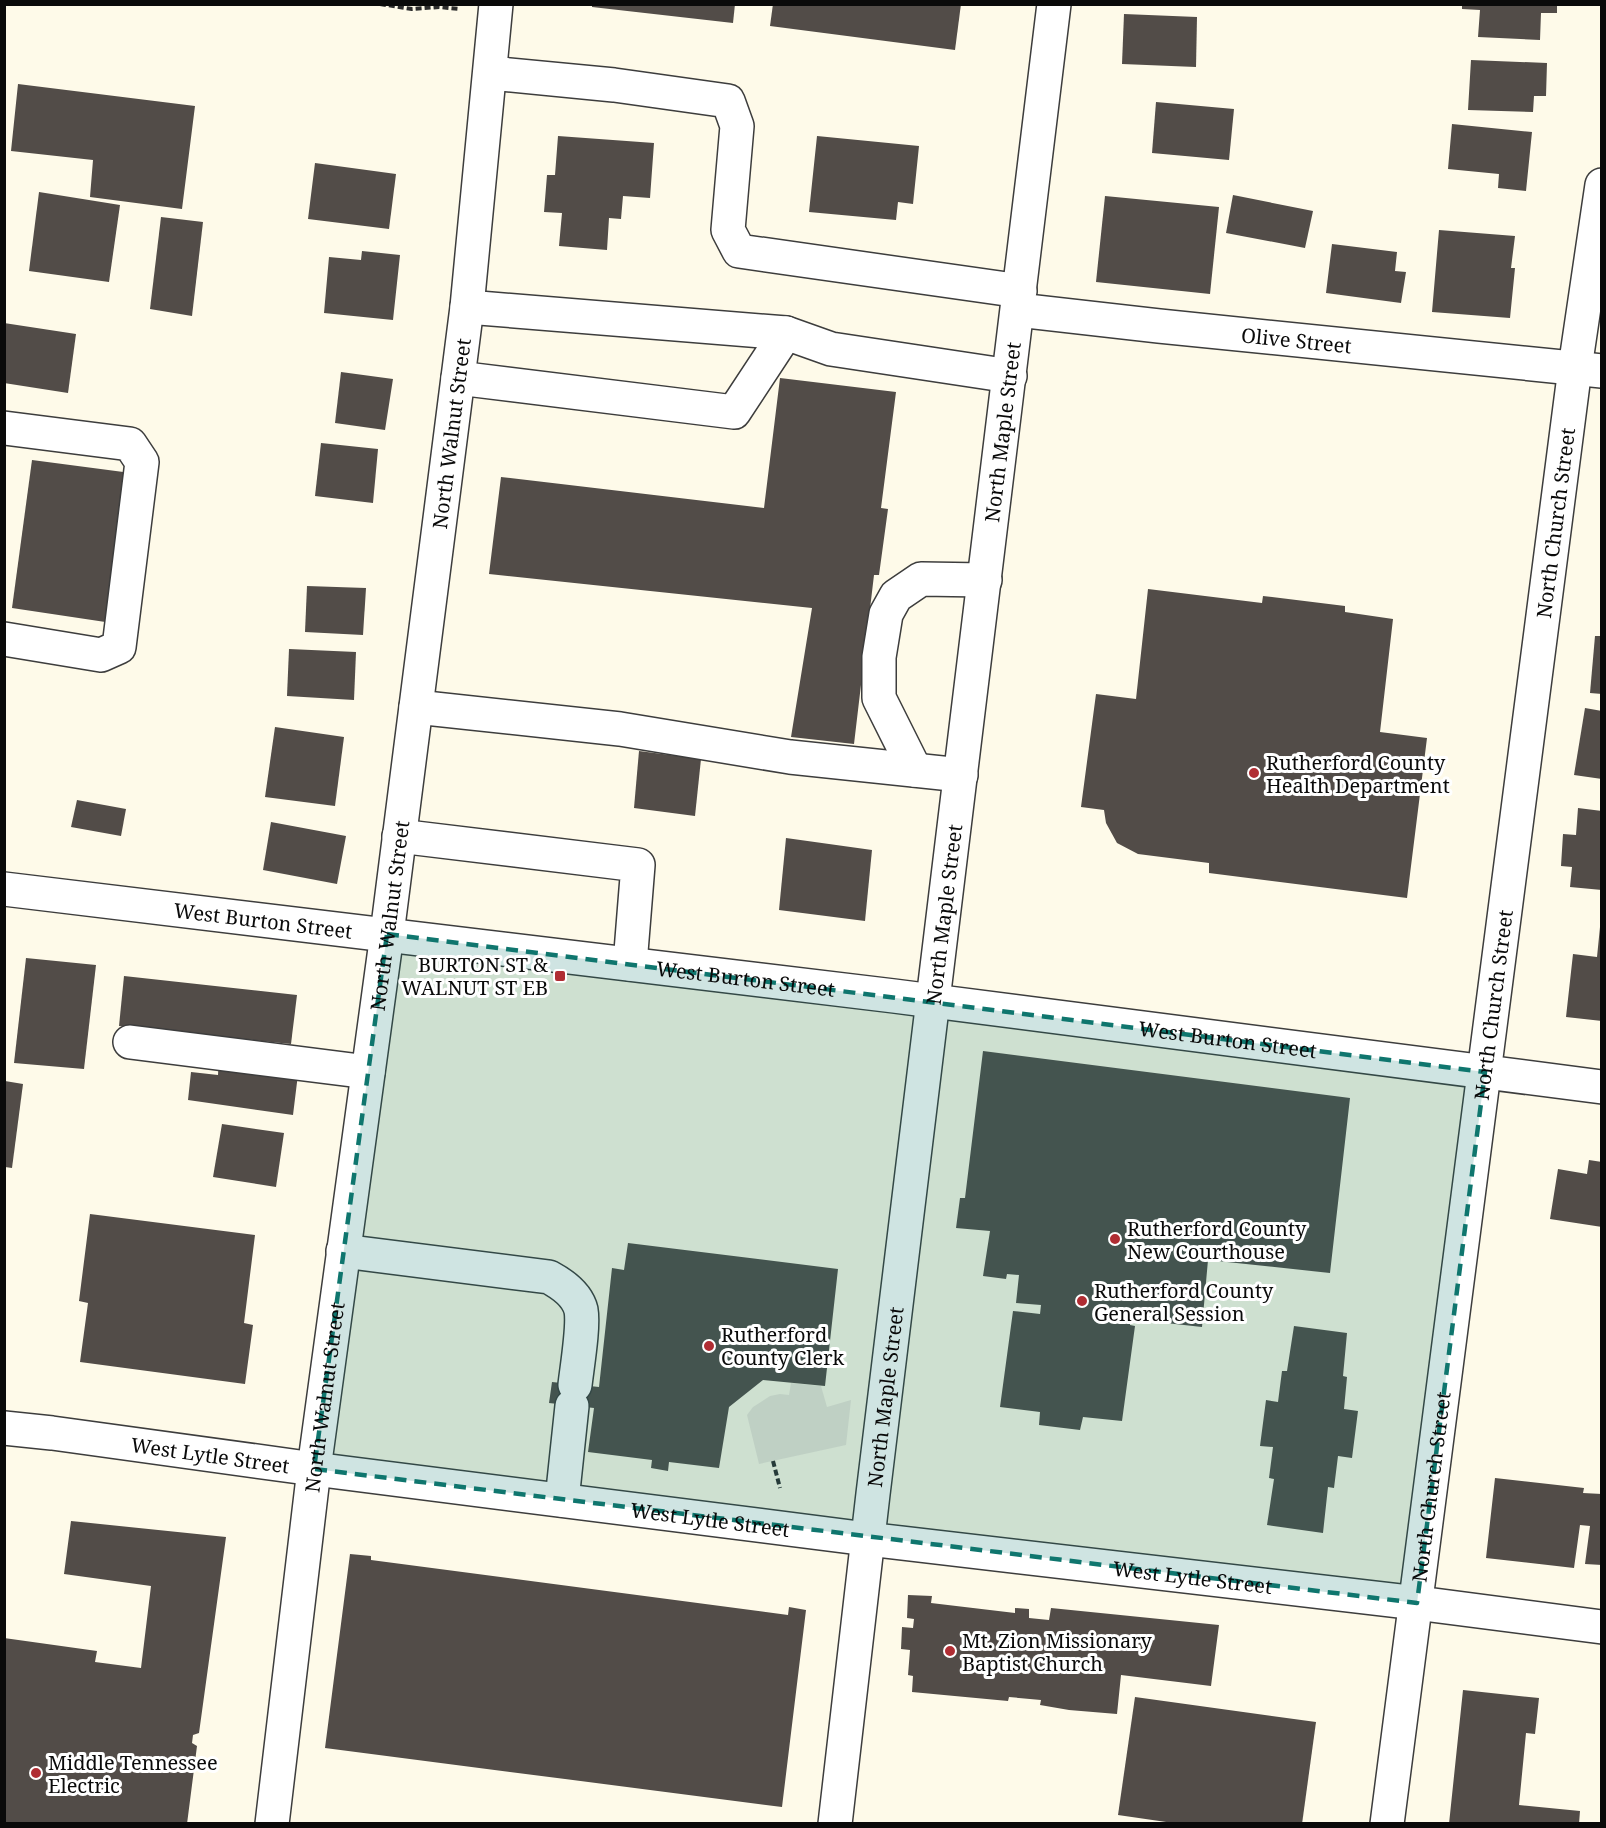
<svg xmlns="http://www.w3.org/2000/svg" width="1606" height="1828" viewBox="0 0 1606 1828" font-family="'Noto Serif',serif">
<rect width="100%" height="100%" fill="#fefae9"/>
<path fill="#ece7da" d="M791,1383l30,3 6,21 24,-7 -5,45 -87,19 -12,-49 6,-8 17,-11 10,-2 9,1z"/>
<g fill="#524c48">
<path d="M592,4h143l-2,19 -141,-16z"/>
<path d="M773,4h188l-6,46 -185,-24z"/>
<path d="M1462,4h95v9h-16l-1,27 -62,-3 2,-27 -18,-1z"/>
<path d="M1124,14l73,3 -1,50 -74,-3z"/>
<path d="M1471,60l76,3 -1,33h-12l-1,16 -65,-2z"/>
<path d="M18,84l177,22 -13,103 -92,-12 3,-37 -82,-9z"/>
<path d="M1156,102l78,7 -5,51 -77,-7z"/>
<path d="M1452,124l80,8 -6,59 -28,-3 1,-14 -51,-5z"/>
<path d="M558,136l96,7 -4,55 -27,-2 -2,23 -12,-1 -2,32 -48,-4 3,-33 -18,-1 3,-37h8z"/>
<path d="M817,136l102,10 -6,58 -15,-2 -2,18 -87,-8z"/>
<path d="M315,163l81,11 -7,55 -81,-10z"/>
<path d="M39,192l81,13 -11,77 -80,-11z"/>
<path d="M1233,195l80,16 -8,37 -79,-15z"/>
<path d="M1105,196l114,11 -9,87 -114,-12z"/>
<path d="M161,217l42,5 -11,94 -42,-7z"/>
<path d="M1439,230l76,6 -4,32h4l-5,50 -78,-6z"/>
<path d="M1332,244l65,8 -2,19 11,1 -5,31 -75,-10z"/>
<path d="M362,251l38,4 -7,65 -69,-7 5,-56 32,3z"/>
<path d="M4,323l72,11 -8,59 -64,-10z"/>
<path d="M341,372l52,7 -8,51 -50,-7z"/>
<path d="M780,378l116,14 -15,116 7,1 -9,66h-5l-20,169 -63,-7 21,-129 -323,-34 12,-97 263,31z"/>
<path d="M321,443l57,6 -5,54 -58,-7z"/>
<path d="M32,460l99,13 -19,150 -100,-15z"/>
<path d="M307,586l59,2 -3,47 -58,-3z"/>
<path d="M1148,589l114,14 1,-7 82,10v6l48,7 -13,113 47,6 -20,160 -198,-25v-10l-71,-9 -21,-11 -11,-20 -2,-13 -23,-3 15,-113 40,5z"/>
<path d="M1595,636h7v58l-12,-1z"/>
<path d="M289,649l67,3 -2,48 -67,-4z"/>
<path d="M1585,708l17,3v68l-28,-4z"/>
<path d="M275,727l69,10 -9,69 -70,-9z"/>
<path d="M639,751l62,8 -6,57 -61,-8z"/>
<path d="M77,800l49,9 -5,27 -50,-9z"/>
<path d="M1578,808l24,3v79l-32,-3 2,-20 -11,-1 2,-32 13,1z"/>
<path d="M271,822l75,14 -9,48 -74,-14z"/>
<path d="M786,838l86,12 -7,71 -86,-11z"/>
<path d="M1600,927h2v94l-36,-4 7,-63 24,3z"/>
<path d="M26,958l70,7 -12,104 -70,-6z"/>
<path d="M124,976l173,19 -6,49 -172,-18z"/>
<path d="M983,1051l367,47 -20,175 -122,-13 -6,67 -72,-8v6l5,1 -13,95 -39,-4 -3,13 -41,-5 1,-13 -40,-5 13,-96 27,3 1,-9 -25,-2 3,-28 -12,-1 -1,5 -23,-3 7,-45 -34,-3 4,-30h5z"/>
<path d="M219,1055l80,11 -6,49 -105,-15 3,-28 27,3z"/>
<path d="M5,1081l18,3 -11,84 -7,-1z"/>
<path d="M222,1124l62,9 -8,54 -63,-10z"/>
<path d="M1589,1160l13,2v65l-52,-8 8,-50 29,5z"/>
<path d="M90,1214l165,21 -11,88 9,2 -8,59 -165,-22 8,-59 -9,-2z"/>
<path d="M628,1243l210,26 -13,117 -62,-6 -34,27 -10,61 -50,-6 -1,9 -17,-3 1,-8 -64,-8 6,-44 -45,-5 3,-21 47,5 13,-119 12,2z"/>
<path d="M1294,1326l53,7 -4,43 4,1 -3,32 14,2 -6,47 -14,-2 -4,32 -6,-1 -5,46 -56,-8 7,-46 -5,-1 4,-31 -13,-1 6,-46 12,2 4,-31h5z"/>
<path d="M1495,1478l89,10 -1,5 19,1v71l-17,-1 5,-38 -10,-1 -6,43 -88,-10z"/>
<path d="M71,1521l155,16 -27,196 -6,2 -1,8 5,3 -10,78h-183v-186l93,13 -2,11 46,6 10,-82 -87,-12z"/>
<path d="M350,1554l21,2v4l417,55 1,-8 17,3 -24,197 -457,-59z"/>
<path d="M908,1595l24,1 -1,7 84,10v-5l14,1v9l20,2 2,-12 168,17 -8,61 -90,-11 -4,39 -48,-4 -29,-5 1,-5 -32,-3 -1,4 -96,-9 1,-16 -5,-1 2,-25 -9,-1 1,-22 11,1 1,-9 -7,-1z"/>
<path d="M1463,1690l76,8 -4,36 -9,-1 -7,72 61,6 -1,13h-130z"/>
<path d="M1135,1697l181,25 -14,102h-122l-62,-9z"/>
</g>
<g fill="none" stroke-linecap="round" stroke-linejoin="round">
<g stroke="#3d3d3d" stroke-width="36">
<g id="minor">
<path d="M490,73l124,12 114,16 9,25 -9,104 11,21 281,40"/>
<path id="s1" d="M1018,310l141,16 443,45"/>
<path d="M786,333l45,16 179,27"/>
<path d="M458,378l276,34 52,-79 -319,-26"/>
<path d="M4,428l126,16 12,18 -23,185 -18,8 -97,-16"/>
<path d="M416,707l204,22 170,28 171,18"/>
<path d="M915,770l-36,-72v-41l7,-43 10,-18 25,-17 64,1"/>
<path d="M399,836l239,29 -8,99"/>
<path id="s2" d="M4,889l890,107 708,91"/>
<path d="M130,1042l238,30"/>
<path d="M343,1251l206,26c13,7 28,17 32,33 3,16 -4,57 -6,75"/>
<path id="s3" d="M4,1428l48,5 262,36 553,70 550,64 185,24"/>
<path d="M562,1500l10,-94"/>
<path id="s4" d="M272,1824l42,-355 73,-535 80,-627 29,-303"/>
<path id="s5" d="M835,1824l38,-330 181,-1490"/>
<path id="s6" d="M1387,1824l188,-1456 27,-183"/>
</g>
</g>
<g stroke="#2c2c2c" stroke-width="4" stroke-dasharray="6 3" stroke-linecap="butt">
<path d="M380,4l32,5 27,-2 21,2"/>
<path d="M773,1461l7,27"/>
</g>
<use href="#minor" stroke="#fff" stroke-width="33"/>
</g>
<path fill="#0f766e" fill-opacity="0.2" stroke="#0f766e" stroke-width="4.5" stroke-dasharray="12 8" stroke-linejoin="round" d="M387,934l1098,138 -68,531 -1103,-134z"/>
<g fill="#b02d33" stroke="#fff" stroke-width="2">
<circle cx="1254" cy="773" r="6"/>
<rect x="554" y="970" width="12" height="12" rx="3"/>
<circle cx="1115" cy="1239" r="6"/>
<circle cx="1082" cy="1301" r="6"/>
<circle cx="709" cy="1346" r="6"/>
<circle cx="950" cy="1651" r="6"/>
<circle cx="36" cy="1773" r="6"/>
</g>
<g text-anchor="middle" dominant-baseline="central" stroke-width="6" stroke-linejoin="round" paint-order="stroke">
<g font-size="20" fill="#0a0a0a" stroke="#fff">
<text stroke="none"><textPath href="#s1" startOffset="280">Olive Street</textPath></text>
<text stroke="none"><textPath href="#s5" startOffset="1402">North Maple Street</textPath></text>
<text stroke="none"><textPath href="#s4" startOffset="1402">North Walnut Street</textPath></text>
<text stroke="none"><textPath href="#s6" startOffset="1312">North Church Street</textPath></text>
<text stroke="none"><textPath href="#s5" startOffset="916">North Maple Street</textPath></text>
<text stroke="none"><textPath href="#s4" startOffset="916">North Walnut Street</textPath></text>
<text stroke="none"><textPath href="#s2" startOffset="261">West Burton Street</textPath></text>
<text stroke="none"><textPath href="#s2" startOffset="747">West Burton Street</textPath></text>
<text stroke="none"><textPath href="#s6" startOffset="826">North Church Street</textPath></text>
<text stroke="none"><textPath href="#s2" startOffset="1233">West Burton Street</textPath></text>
<text stroke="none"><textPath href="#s4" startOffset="430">North Walnut Street</textPath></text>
<text stroke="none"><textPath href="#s5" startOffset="430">North Maple Street</textPath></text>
<text stroke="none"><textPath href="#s3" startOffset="208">West Lytle Street</textPath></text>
<text stroke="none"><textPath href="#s6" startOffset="340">North Church Street</textPath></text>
<text stroke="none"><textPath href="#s3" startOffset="712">West Lytle Street</textPath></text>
<text stroke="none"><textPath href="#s3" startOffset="1198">West Lytle Street</textPath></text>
</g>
<g font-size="20" fill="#0a0a0a" stroke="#fff" text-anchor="start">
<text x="1266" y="762">Rutherford County<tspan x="1266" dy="23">Health Department</tspan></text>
<text x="548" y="964" text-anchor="end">BURTON ST &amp;<tspan x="548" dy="23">WALNUT ST EB</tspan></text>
<text x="1127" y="1228">Rutherford County<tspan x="1127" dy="23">New Courthouse</tspan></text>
<text x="1094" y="1290">Rutherford County<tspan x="1094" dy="23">General Session</tspan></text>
<text x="721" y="1334">Rutherford<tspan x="721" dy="23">County Clerk</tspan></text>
<text x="962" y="1640">Mt. Zion Missionary<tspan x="962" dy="23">Baptist Church</tspan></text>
<text x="48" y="1762">Middle Tennessee<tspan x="48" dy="23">Electric</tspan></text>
</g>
</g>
<rect width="1606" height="1828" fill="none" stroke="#0a0a0a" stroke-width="12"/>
</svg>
